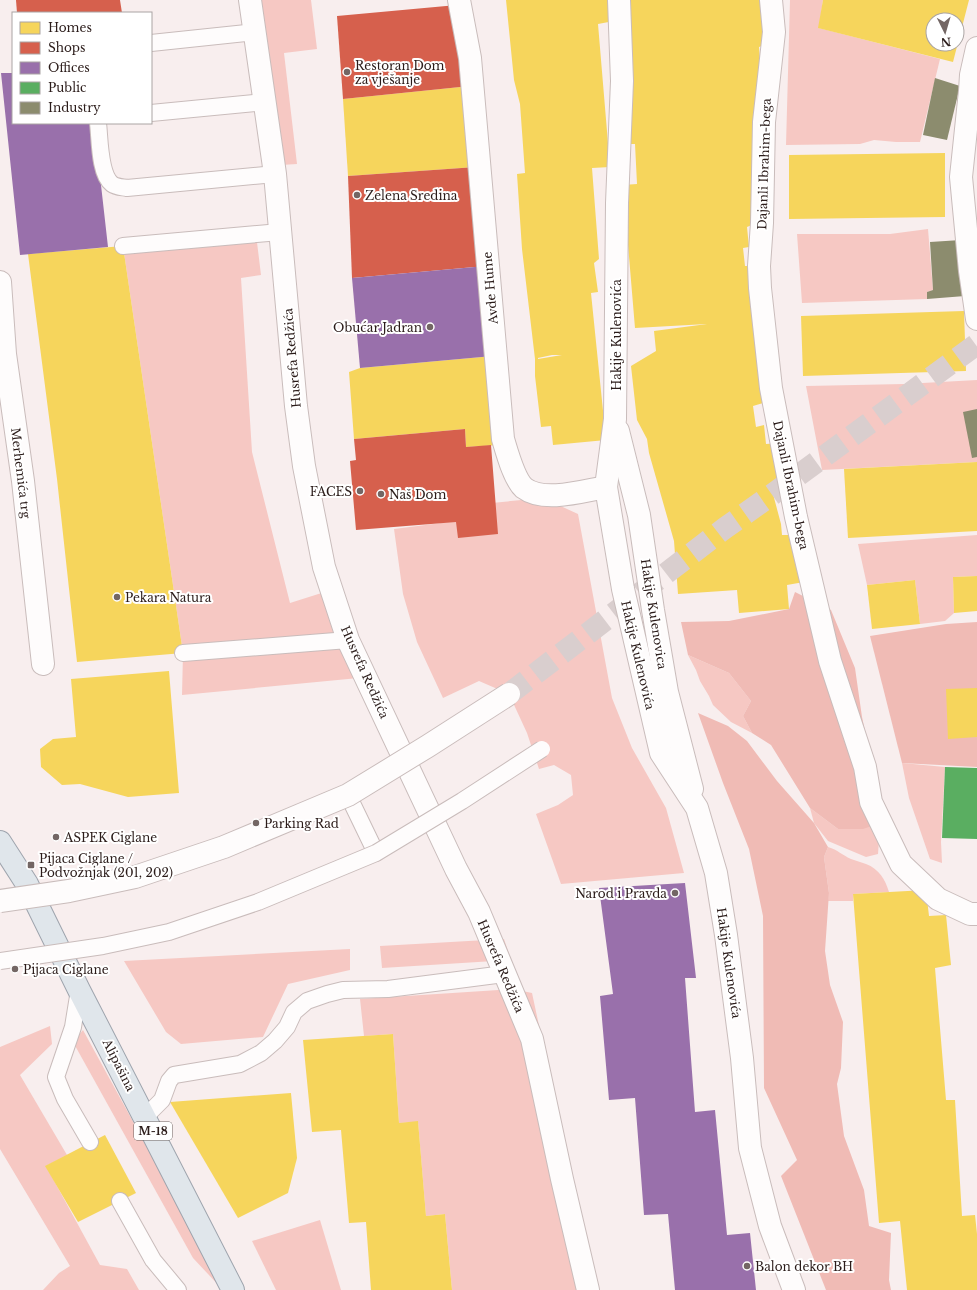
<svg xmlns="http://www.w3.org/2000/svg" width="977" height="1290" viewBox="0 0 977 1290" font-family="'Libre Baskerville',serif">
<rect width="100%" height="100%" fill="#f8eeee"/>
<g fill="#f6c8c3">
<path d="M257,0h54l6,49 -33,4 13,111 -16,1z"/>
<path d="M790,0h33l-4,28 121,31 -20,83h-24l-22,-2 -14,4 -74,1z"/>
<path d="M928,229l5,61 -6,2v7l-125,4 -5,-69h93z"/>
<path d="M256,234l5,41 -20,3 11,174 38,151 41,-13 38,87 -187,18 1,-42 -60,-407z"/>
<path d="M977,380v82l-155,8 -16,-84 98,-2z"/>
<path d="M543,498l35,16 34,184 20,50 34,60 18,65 -123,11 -25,-70 22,-9 15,-10 -2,-20 -17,-10 -15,4 -12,-36 -18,-39 -30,-13 -36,17 -26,-56 -14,-48 -9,-65 47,-6 -2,-15z"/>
<path d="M977,535v41l-24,1 1,36 -9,8 -25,3 -5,-44 -48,5 -9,-41z"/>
<path d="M688,655l41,18 22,28 -8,15 9,17 -21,-11 -18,-17 -4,-9 -9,-15 -4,-11z"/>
<path d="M902,763l43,4 -4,75 1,21 -12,-4 -21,-61z"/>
<path d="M810,808l28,21 40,-5 1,16 -1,14 -12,3 -38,-16 -14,-18z"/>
<path d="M828,847c10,3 14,8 23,12 5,2 10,3 15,5 13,5 19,15 23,28l-36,2v7h-25l1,-8 -5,-36z"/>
<path d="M504,939l7,21 -129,8 -2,-22z"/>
<path d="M350,949v21l-62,14 -25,53 -82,7 -15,-12 -42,-71z"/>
<path d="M513,989l19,4 64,297h-144l-7,-76 -19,2 -8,-94 -19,1 -6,-89 -29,2 -4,-37z"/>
<path d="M50,1026l2,18 -32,31 47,80 -21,11 54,99 27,4 12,21h-96l16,-17 11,-7 -70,-117v-102z"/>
<path d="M83,1030l142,260h-2l-30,-32 -120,-216z"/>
<path d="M320,1220l21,70h-65l-24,-49z"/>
</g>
<g fill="#f0bbb5">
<path d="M795,592l36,18 24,58 7,49 10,46 6,61 -15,5h-25l-28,-21 -39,-63 -19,-12 -9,-17 8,-15 -22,-28 -41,-18 -7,-33 48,-1 60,-12z"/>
<path d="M977,622v145l-75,-4 -32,-127 76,-12z"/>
<path d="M698,713l30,13 19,15 30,40 37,42 14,24 -4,10 5,36 -4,58 5,34 13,37 -2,46 -4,16 7,52 20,54 5,36 22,7 -2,47 2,10h-65l-45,-114 16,-16 -33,-72 -1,-172 -14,-67 -26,-66z"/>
</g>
<g fill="#f6d55c" fill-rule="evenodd">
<path d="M506,0h105l3,21 -16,3 12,143 -18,1 7,91 -5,4 4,29 -7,1 15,147 -53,5 -2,-19 -10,1 -6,-51v-17l-13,-110 -5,-75 8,-1 -5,-69 -6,-24zM552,355h10l-24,4v-1z"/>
<path d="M626,0h137l4,44 -8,3 2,26 -2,149 -12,5 2,20 -6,1 2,18h5l17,136 -14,4 3,21 8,-2 2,19 13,-1 6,50 -12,1 8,30 1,11h14l8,47 -17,3 2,24 -50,4 -2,-23 -59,4 -4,-53 -25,-88 -2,-14 -10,-19 -6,-54 25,-15 -2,-20 53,-7 -72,4 -12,-143 14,-1 -2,-40h-4l-5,-69z"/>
<path d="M823,0h146l-16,62 -135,-34zM933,20h24v24h-24z"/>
<path d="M470,86l6,81 -128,9 -5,-77z"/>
<path d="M945,153v64l-156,2v-64z"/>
<path d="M123,246l60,407 -106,9 -20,-183 -29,-225z"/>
<path d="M964,311l2,60 -163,5 -2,-60z"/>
<path d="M493,356l7,89 -34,2 -1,-18 -111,10 -5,-67 11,-4z"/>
<path d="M977,462v69l-129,7 -4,-69z"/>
<path d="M977,576v35l-23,2 -1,-36z"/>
<path d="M915,580l5,44 -48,5 -5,-44z"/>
<path d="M169,671l10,122 -51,4 -48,-13 -18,1 -21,-18 -1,-18 13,-10 23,-2 -5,-58z"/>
<path d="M977,688v49l-29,2 -2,-50z"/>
<path d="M926,890l3,26 17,-1 5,50 -16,3 11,132h9l7,116 13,-1 2,19v56h-70l-7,-69 -21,2 -26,-329z"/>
<path d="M393,1034l6,89 19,-2 8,95 19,-2 7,76h-81l-5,-68 -17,1 -8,-93 -29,2 -9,-92z"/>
<path d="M291,1093l6,65 -9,35 -50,25 -68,-116z"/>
<path d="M105,1135l31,58 -58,29 -33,-56z"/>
</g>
<g fill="#d6604d">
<path d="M16,0h104l2,13h-105z"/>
<path d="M457,5l13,81 -127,13 -6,-83z"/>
<path d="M476,167l10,99 -134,12 -4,-102z"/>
<path d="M465,429l1,18 25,-2 7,89 -40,4 -2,-16 -100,8 -6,-69 6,-1 -2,-21z"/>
</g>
<g fill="#9970ab">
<path d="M1,73h12v50h81l14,124 -88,8z"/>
<path d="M486,266l7,90 -133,12 -8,-90z"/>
<path d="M685,883l11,95h-11l10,134 20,-2 12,125 23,-2 6,57h-81l-7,-76 -24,1 -9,-117 -26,2 -9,-104 13,-2 -14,-106z"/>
</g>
<path fill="#5aae61" d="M945,767l32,1v71l-35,-1z"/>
<g fill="#8c8c6e">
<path d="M935,78l25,8 -13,54 -24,-5z"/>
<path d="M961,240l4,56 -38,3v-7l6,-2 -3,-48z"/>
<path d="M977,409v48l-5,1 -9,-46z"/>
</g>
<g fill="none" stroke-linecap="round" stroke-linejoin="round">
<path stroke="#d9cece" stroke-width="22" stroke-dasharray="22 11" stroke-linecap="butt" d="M509,694l216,-166 48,-34 204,-150"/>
<g stroke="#c9bcbb" stroke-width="18">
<g id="service">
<path d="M151,43l105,-11"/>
<path d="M151,113l114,-11"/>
<path d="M98,123c2,15 1,51 14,61 4,3 9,3 15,4l148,-14"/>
<path d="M123,246l157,-14"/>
<path d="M183,653l165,-13"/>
<path d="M348,795l28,58"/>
<path d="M79,990l-6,37 -17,50 9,22 25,43"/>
<path d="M145,1117l17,-17 7,-19 5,-6 66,-11 21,-11 14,-12 12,-14 7,-15 13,-11 20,-7 16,-4 45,-1 116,-15"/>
<path d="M120,1201l33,59 25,30"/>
</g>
</g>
<g stroke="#c9bcbb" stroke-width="24">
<path id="pedestrian" d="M0,282l5,72 18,127 20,183"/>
</g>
<g stroke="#c9bcbb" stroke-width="24">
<g id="minor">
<path d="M250,0l25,174 21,232 8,60 20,101 24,73 108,229 23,43 53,127 30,140 26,111"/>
<path d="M459,0l11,58 33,381c4,13 11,40 21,49 20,15 59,3 82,-1"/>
<path d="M619,0l3,81 -5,122 -2,216 -9,68 17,102 38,164 36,55 19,65 10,62 16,123 8,90 20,78 24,64"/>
<path d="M771,0l3,32 -10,90 -2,101 -3,43 1,22 11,100 25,129 34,144 35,106 6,35 30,62 37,35 32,15h7"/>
<path d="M977,48l-6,27 -1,16 -9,86 9,94 7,48"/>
<path d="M618,431l21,84 14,95 14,82 25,97"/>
</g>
</g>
<g stroke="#9ea4ad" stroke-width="24">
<path id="primary" d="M0,842l27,42 52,106 154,300"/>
</g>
<use href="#service" stroke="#fefcfc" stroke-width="16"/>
<use href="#pedestrian" stroke="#fefcfc" stroke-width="22"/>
<use href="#minor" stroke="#fefcfc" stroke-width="22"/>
<use href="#primary" stroke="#e0e6eb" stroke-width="22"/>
<g stroke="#c9bcbb" stroke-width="18" stroke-linecap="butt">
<path id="service-bridge" d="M0,961l103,-15 66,-14 89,-30 118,-49 86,-52 80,-52"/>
</g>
<g stroke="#c9bcbb" stroke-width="24" stroke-linecap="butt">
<path id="secondary-bridge" d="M0,901l69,-10 66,-14 89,-30 124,-52 80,-49 81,-52"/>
</g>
<use href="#service-bridge" stroke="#fefcfc" stroke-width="16"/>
<use href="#secondary-bridge" stroke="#fefcfc" stroke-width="22"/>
</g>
<g fill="#736664" stroke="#fff" stroke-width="1.5">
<circle cx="347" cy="72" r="4"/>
<circle cx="357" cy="195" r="4"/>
<circle cx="430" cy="327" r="4"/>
<circle cx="360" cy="491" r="4"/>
<circle cx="381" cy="494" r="4"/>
<circle cx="117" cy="597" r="4"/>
<circle cx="256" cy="823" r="4"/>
<circle cx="56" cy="837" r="4"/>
<rect x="27" y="861" width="8" height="8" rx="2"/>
<circle cx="675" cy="893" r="4"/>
<circle cx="15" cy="969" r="4"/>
<circle cx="747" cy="1266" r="4"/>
</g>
<g text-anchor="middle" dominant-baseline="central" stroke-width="4" stroke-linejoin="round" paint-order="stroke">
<rect fill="#fff" stroke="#6b605f" stroke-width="1" x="134" y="1122" width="38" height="18" rx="3"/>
<g font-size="11" font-weight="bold" fill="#2b1c1a">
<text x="153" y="1131">M-18</text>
</g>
<g font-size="12" fill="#2b1c1a" stroke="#fff" text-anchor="start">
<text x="355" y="65">Restoran Dom<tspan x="355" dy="14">za vješanje</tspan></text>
<text x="365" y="195">Zelena Sredina</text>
<text x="422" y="327" text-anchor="end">Obućar Jadran</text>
<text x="352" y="491" text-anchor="end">FACES</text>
<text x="389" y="494">Naš Dom</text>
<text x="125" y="597">Pekara Natura</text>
<text x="264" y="823">Parking Rad</text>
<text x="64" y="837">ASPEK Ciglane</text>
<text x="39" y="858">Pijaca Ciglane /<tspan x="39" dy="14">Podvožnjak (201, 202)</tspan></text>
<text x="667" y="893" text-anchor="end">Narod i Pravda</text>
<text x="23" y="969">Pijaca Ciglane</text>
<text x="755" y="1266">Balon dekor BH</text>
</g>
<g font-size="12" fill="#2b1c1a" stroke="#fff">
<text transform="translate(764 164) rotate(-88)">Dajanli Ibrahim-bega</text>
<text transform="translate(490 288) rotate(-95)">Avde Hume</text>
<text transform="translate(616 335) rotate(-90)">Hakije Kulenovića</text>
<text transform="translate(292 358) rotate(-95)">Husrefa Redžića</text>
<text transform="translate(21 473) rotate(83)">Merhemića trg</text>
<text transform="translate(791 485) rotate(78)">Dajanli Ibrahim-bega</text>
<text transform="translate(654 614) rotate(81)">Hakije Kulenovica</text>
<text transform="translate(638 655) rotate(77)">Hakije Kulenovića</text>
<text transform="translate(365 672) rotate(66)">Husrefa Redžića</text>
<text transform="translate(729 963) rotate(82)">Hakije Kulenovića</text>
<text transform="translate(501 966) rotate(67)">Husrefa Redžića</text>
<text transform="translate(119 1065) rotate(63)">Alipašina</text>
</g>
</g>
<rect x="12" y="12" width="140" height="112" fill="#ffffff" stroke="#aaa4a3"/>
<rect x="20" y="22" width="20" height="12" fill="#f6d55c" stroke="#aaa4a3"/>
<text x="48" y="32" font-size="12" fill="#2b1c1a">Homes</text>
<rect x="20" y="42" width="20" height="12" fill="#d6604d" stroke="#aaa4a3"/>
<text x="48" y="52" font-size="12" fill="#2b1c1a">Shops</text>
<rect x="20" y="62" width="20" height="12" fill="#9970ab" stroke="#aaa4a3"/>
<text x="48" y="72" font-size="12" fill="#2b1c1a">Offices</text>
<rect x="20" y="82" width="20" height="12" fill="#5aae61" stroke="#aaa4a3"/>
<text x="48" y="92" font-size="12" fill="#2b1c1a">Public</text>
<rect x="20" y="102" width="20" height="12" fill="#8c8c6e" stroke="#aaa4a3"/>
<text x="48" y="112" font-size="12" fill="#2b1c1a">Industry</text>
<g transform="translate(945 32) rotate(175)"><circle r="19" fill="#ffffff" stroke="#aaa4a3"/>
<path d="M0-3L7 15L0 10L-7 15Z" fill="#736664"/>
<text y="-6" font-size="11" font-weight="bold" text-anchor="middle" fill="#2b1c1a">N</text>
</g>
</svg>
